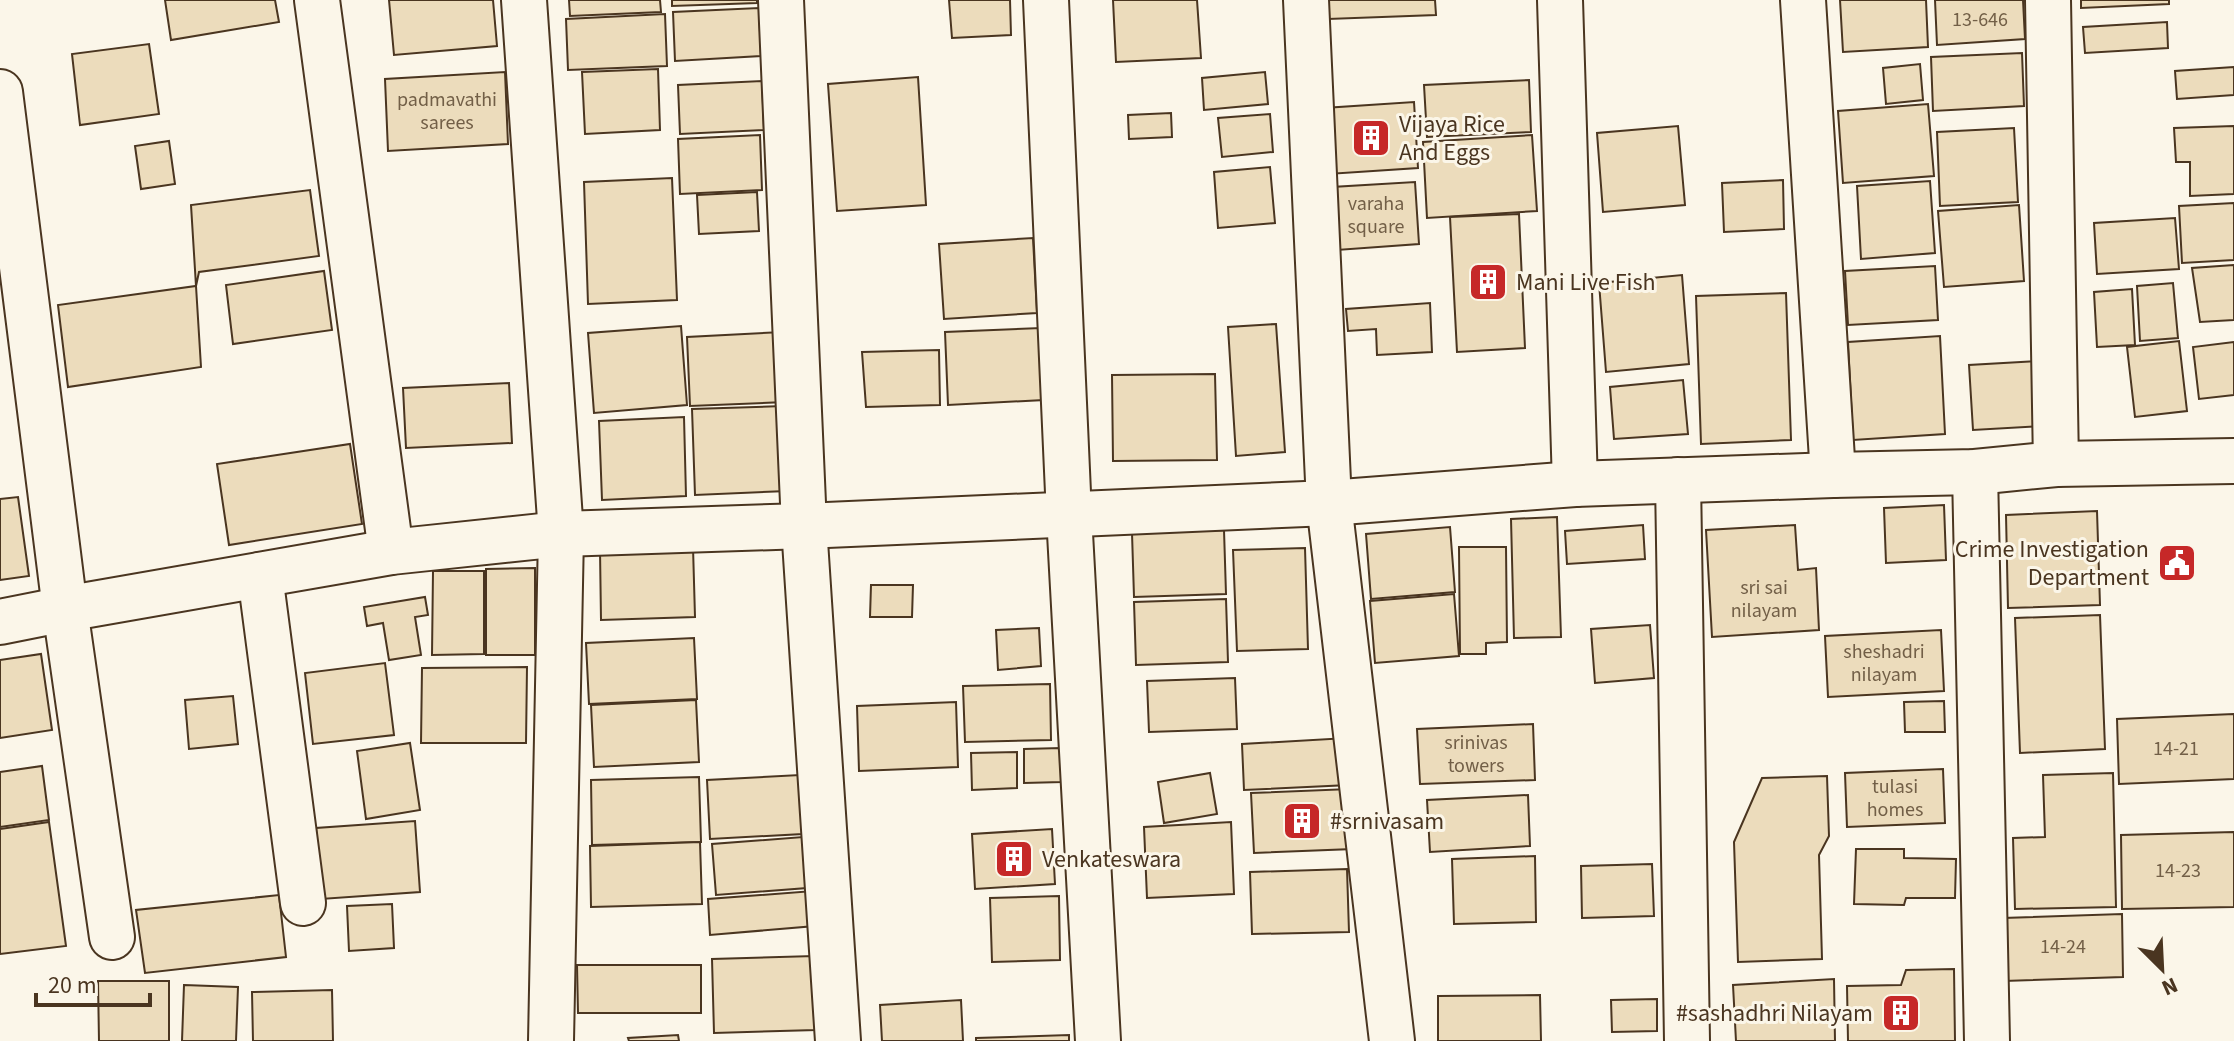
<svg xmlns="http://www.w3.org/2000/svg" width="2234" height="1041" viewBox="0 0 2234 1041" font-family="'Source Sans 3',sans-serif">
<rect width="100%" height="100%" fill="#fbf6e9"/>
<g fill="#ecdcbc" stroke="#4a3520" stroke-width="2">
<path d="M165,0h110l4,22 -108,18z"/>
<path d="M389,0h104l4,46 -103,9z"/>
<path d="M569,0h91l1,12 -91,4z"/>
<path d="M672,0h85v3l-85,3z"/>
<path d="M949,0h61l1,35 -59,3z"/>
<path d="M1113,0h84l4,58 -85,4z"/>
<path d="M1327,0h108l1,15 -108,4z"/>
<path d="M1840,0h86l2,47 -85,5z"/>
<path d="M1935,0h88l2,39 -88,6z"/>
<path d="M2081,0h88v4l-88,4z"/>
<path d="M759,8l2,48 -86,5 -2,-49z"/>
<path d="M665,14l2,52 -99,4 -2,-51z"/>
<path d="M2167,22l1,26 -83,5 -2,-26z"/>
<path d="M149,44l10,70 -79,11 -8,-71z"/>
<path d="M2022,53l2,53 -91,5 -2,-54z"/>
<path d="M1920,64l3,36 -37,4 -3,-36z"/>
<path d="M2234,67v28l-57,4 -2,-28z"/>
<path d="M658,69l2,61 -75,4 -3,-62z"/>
<path d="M505,72l3,72 -120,7 -3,-72z"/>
<path d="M1265,72l3,32 -64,6 -2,-32z"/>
<path d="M918,77l8,128 -89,6 -9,-127z"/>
<path d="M1529,80l2,52 -104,5 -3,-52z"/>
<path d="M762,81l2,49 -84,4 -2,-49z"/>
<path d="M1414,102l4,66 -90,6 -4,-66z"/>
<path d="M1928,104l6,72 -91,7 -5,-72z"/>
<path d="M1171,113l1,24 -43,2 -1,-24z"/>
<path d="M1270,114l3,38 -51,5 -4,-39z"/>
<path d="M1678,126l7,79 -82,7 -6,-79z"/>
<path d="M2234,126v68l-44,2v-34h-14l-2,-34z"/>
<path d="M2014,128l4,74 -78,4 -3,-74z"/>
<path d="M760,135l2,55 -82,4 -2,-55z"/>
<path d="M1532,135l5,76 -110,7 -4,-76z"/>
<path d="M169,141l6,43 -34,5 -6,-43z"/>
<path d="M1270,167l5,56 -57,5 -4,-56z"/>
<path d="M672,178l5,122 -89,4 -4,-122z"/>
<path d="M1783,180l1,49 -60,3 -2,-49z"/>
<path d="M1930,181l5,72 -74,6 -4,-73z"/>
<path d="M1415,182l4,62 -82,6 -5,-63z"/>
<path d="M310,190l9,66 -120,16 -3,14 -5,-81z"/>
<path d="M757,192l2,39 -60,3 -2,-39z"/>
<path d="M2234,203v57l-52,3 -3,-57z"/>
<path d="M2019,205l5,76 -80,6 -6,-76z"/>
<path d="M1519,214l6,134 -68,4 -7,-135z"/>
<path d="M2175,218l4,51 -82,5 -3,-51z"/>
<path d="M1033,238l4,75 -93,6 -5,-75z"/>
<path d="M2234,265v55l-34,2 -8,-54z"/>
<path d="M1935,266l3,54 -90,5 -3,-54z"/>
<path d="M324,271l8,59 -99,14 -7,-59z"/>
<path d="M1682,275l7,89 -83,8 -7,-89z"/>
<path d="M2173,283l5,55 -38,3 -3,-55z"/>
<path d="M196,286l5,81 -133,20 -10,-82z"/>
<path d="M2132,289l3,56 -38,2 -3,-55z"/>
<path d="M1786,293l5,147 -90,4 -5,-148z"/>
<path d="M1430,303l2,49 -55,3 -1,-26 -28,2 -2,-22z"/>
<path d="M1276,324l9,128 -49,4 -8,-129z"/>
<path d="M681,326l6,79 -93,8 -6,-80z"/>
<path d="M1041,328l3,72 -96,5 -3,-73z"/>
<path d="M782,332l3,70 -95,4 -3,-69z"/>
<path d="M1940,336l5,98 -92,6 -5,-98z"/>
<path d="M2179,341l8,70 -52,6 -8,-70z"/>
<path d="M2234,342v53l-35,4 -6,-52z"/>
<path d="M939,350l1,55 -74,2 -4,-55z"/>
<path d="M2040,361l5,65 -72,4 -4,-65z"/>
<path d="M1215,374l2,86 -104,1 -1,-86z"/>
<path d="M1683,380l5,54 -74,5 -4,-52z"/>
<path d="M509,383l3,60 -106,5 -3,-60z"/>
<path d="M783,406l4,85 -92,4 -3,-86z"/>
<path d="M684,417l2,79 -84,4 -3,-79z"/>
<path d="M350,444l12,80 -133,21 -12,-81z"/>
<path d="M18,497l11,79 -29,4v-81z"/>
<path d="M1944,505l2,55 -60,3 -2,-55z"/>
<path d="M2097,511l3,94 -92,3 -2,-93z"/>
<path d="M1557,517l4,120 -47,1 -3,-119z"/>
<path d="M1643,525l2,34 -78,5 -2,-33z"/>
<path d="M1795,525l3,45 18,-2 3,62 -107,7 -6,-107z"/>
<path d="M1450,527l5,65 -84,7 -5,-65z"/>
<path d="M1224,530l2,64 -92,3 -2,-64z"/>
<path d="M693,547l2,70 -94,3 -1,-70z"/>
<path d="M1459,547h47l1,95 -21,1v11h-26z"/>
<path d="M1305,548l3,101 -71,2 -4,-101z"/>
<path d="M535,568v87h-49v-86z"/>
<path d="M433,571h51v83l-52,1z"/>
<path d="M871,585h42l-1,32h-42z"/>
<path d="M1454,594l5,62 -84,7 -5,-62z"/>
<path d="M425,597l3,18 -13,2 6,38 -32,5 -6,-37 -16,3 -3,-19z"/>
<path d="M1226,599l2,63 -92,3 -2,-63z"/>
<path d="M2100,615l5,134 -85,4 -5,-135z"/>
<path d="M1650,625l4,53 -59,5 -4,-54z"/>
<path d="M1039,628l2,38 -43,4 -2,-40z"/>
<path d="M1941,630l3,61 -116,6 -3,-61z"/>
<path d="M694,638l3,61 -108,5 -3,-61z"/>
<path d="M41,654l11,76 -52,8v-78z"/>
<path d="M385,663l9,72 -81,9 -8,-71z"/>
<path d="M527,667l-1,76h-105l1,-75z"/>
<path d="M1235,678l2,51 -88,3 -2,-51z"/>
<path d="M1050,684l1,56 -86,2 -2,-56z"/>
<path d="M233,696l5,48 -49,5 -4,-49z"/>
<path d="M696,700l3,62 -105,5 -3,-62z"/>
<path d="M1944,701l1,31h-40l-1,-30z"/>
<path d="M956,702l2,65 -99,4 -2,-65z"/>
<path d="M2234,714v65l-115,5 -2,-65z"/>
<path d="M1533,724l2,56 -115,4 -3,-55z"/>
<path d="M1347,738l2,47 -105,5 -2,-46z"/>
<path d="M410,743l10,67 -54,9 -9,-68z"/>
<path d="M1061,748l1,34 -38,1v-34z"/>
<path d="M1017,752v36l-45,2 -1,-37z"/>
<path d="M42,766l7,54 -49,7v-55z"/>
<path d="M1943,769l2,54 -98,4 -2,-54z"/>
<path d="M1210,773l7,41 -53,9 -6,-41z"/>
<path d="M2113,773l3,134 -101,2 -2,-71 32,-1 -2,-62z"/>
<path d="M800,775l3,59 -93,5 -3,-59z"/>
<path d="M1827,776l2,60 -10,19 3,104 -84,3 -4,-120 28,-64z"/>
<path d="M699,777l2,65 -109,3 -1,-65z"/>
<path d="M1350,789l3,60 -99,4 -3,-60z"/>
<path d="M1528,795l2,51 -100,6 -3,-52z"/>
<path d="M415,821l5,71 -99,7 -5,-71z"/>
<path d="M49,822l17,124 -66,8v-125z"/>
<path d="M1231,822l3,72 -87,4 -3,-71z"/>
<path d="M1052,829l3,55 -80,5 -3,-55z"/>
<path d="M2234,832v75l-112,2 -1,-74z"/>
<path d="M803,837l4,51 -91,7 -4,-51z"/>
<path d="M700,842l2,62 -111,3 -1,-61z"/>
<path d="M1856,849h48v9l52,1 -1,39h-49l-2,7 -50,-1z"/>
<path d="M1535,856l1,66 -82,2 -2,-65z"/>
<path d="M1652,864l2,52 -72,2 -1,-52z"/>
<path d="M1347,869l2,63 -97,2 -2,-62z"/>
<path d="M813,891l2,35 -105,9 -2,-36z"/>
<path d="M279,895l7,62 -141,16 -9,-63z"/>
<path d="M1059,896l1,64 -68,2 -2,-64z"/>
<path d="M392,904l2,44 -45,3 -2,-45z"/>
<path d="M2122,914l1,63 -119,4 -1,-63z"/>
<path d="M814,956l2,74 -102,3 -2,-74z"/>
<path d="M577,965h124v48h-123z"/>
<path d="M1954,969l1,72h-107l-1,-55 54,-1 5,-15z"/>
<path d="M1834,979l1,62h-99l-3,-56z"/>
<path d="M98,981h71v60h-70z"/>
<path d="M184,985l54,2 -2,54h-54z"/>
<path d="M332,990l1,51h-80l-1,-49z"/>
<path d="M1540,995l1,46h-103v-45z"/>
<path d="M1657,999v32l-45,1 -1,-32z"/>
<path d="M961,1000l2,41h-81l-2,-36z"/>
<path d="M678,1035l1,6h-50l-1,-3z"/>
<path d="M1069,1035v6h-93v-3z"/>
</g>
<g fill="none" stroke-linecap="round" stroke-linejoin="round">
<g stroke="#4a3520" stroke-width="48">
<g id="minor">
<path d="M317,0l74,552"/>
<path d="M524,0l37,534 -10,507"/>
<path d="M781,0l23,526 34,515"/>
<path d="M1046,0l23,515 29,526"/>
<path d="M1306,0l23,503 63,538"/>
<path d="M1560,0l15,484"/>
<path d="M1803,0l30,475"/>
<path d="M2048,0l8,464"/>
<path d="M0,92l65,517 47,328"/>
<path d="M1975,472l12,569"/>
<path d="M1678,480l9,561"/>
<path d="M260,575l43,328"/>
<path d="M0,622l65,-13 326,-57 170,-18 243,-8 525,-23 246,-19 258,-9 142,-3 81,-8 178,-3"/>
</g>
</g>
<use href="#minor" stroke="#fbf6e9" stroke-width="44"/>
</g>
<defs>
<g id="building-square" transform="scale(2)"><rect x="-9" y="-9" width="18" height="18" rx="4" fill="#c62828" stroke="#fbf6e9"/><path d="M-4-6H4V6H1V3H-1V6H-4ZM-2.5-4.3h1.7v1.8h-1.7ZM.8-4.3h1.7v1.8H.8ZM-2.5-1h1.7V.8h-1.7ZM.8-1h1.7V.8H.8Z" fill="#fff"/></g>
<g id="civic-square" transform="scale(2)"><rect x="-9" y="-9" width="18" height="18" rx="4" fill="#c62828" stroke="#fbf6e9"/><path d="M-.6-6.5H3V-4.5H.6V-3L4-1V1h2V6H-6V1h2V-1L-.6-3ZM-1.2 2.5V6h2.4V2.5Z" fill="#fff"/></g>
</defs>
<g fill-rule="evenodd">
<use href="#building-square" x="1371" y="138"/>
<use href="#building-square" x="1488" y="282"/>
<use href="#civic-square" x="2177" y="563"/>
<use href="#building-square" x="1302" y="821"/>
<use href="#building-square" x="1014" y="859"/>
<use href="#building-square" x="1901" y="1013"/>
</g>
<g text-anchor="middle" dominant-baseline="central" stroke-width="6" stroke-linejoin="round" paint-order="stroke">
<g font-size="20" fill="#725f47">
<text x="1980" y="20">13-646</text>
<text x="447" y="100">padmavathi<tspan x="447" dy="23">sarees</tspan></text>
<text x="1376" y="204">varaha<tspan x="1376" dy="23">square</tspan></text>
<text x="1764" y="588">sri sai<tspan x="1764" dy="23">nilayam</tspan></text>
<text x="1884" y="652">sheshadri<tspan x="1884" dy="23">nilayam</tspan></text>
<text x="1476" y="743">srinivas<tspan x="1476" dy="23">towers</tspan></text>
<text x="2176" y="749">14-21</text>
<text x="1895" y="787">tulasi<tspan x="1895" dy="23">homes</tspan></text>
<text x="2178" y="871">14-23</text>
<text x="2063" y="947">14-24</text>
</g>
<g font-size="24" fill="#4a3520" stroke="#fbf6e9" text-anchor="start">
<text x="1399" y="124">Vijaya Rice<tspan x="1399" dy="28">And Eggs</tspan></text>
<text x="1516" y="282">Mani Live Fish</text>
<text x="2149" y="549" text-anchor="end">Crime Investigation<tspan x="2149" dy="28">Department</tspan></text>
<text x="1330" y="821">#srnivasam</text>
<text x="1042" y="859">Venkateswara</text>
<text x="1873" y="1013" text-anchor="end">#sashadhri Nilayam</text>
</g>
</g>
<g transform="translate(2162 969) rotate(156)" stroke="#fbf6e9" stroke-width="6" paint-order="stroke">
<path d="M0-6L14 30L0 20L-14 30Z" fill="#4a3520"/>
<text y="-12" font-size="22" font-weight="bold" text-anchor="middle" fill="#4a3520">N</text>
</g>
<path d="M36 993v12h114v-12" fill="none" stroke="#4a3520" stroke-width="4"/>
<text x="48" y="993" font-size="24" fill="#4a3520" stroke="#fbf6e9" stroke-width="6" paint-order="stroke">20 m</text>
</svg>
